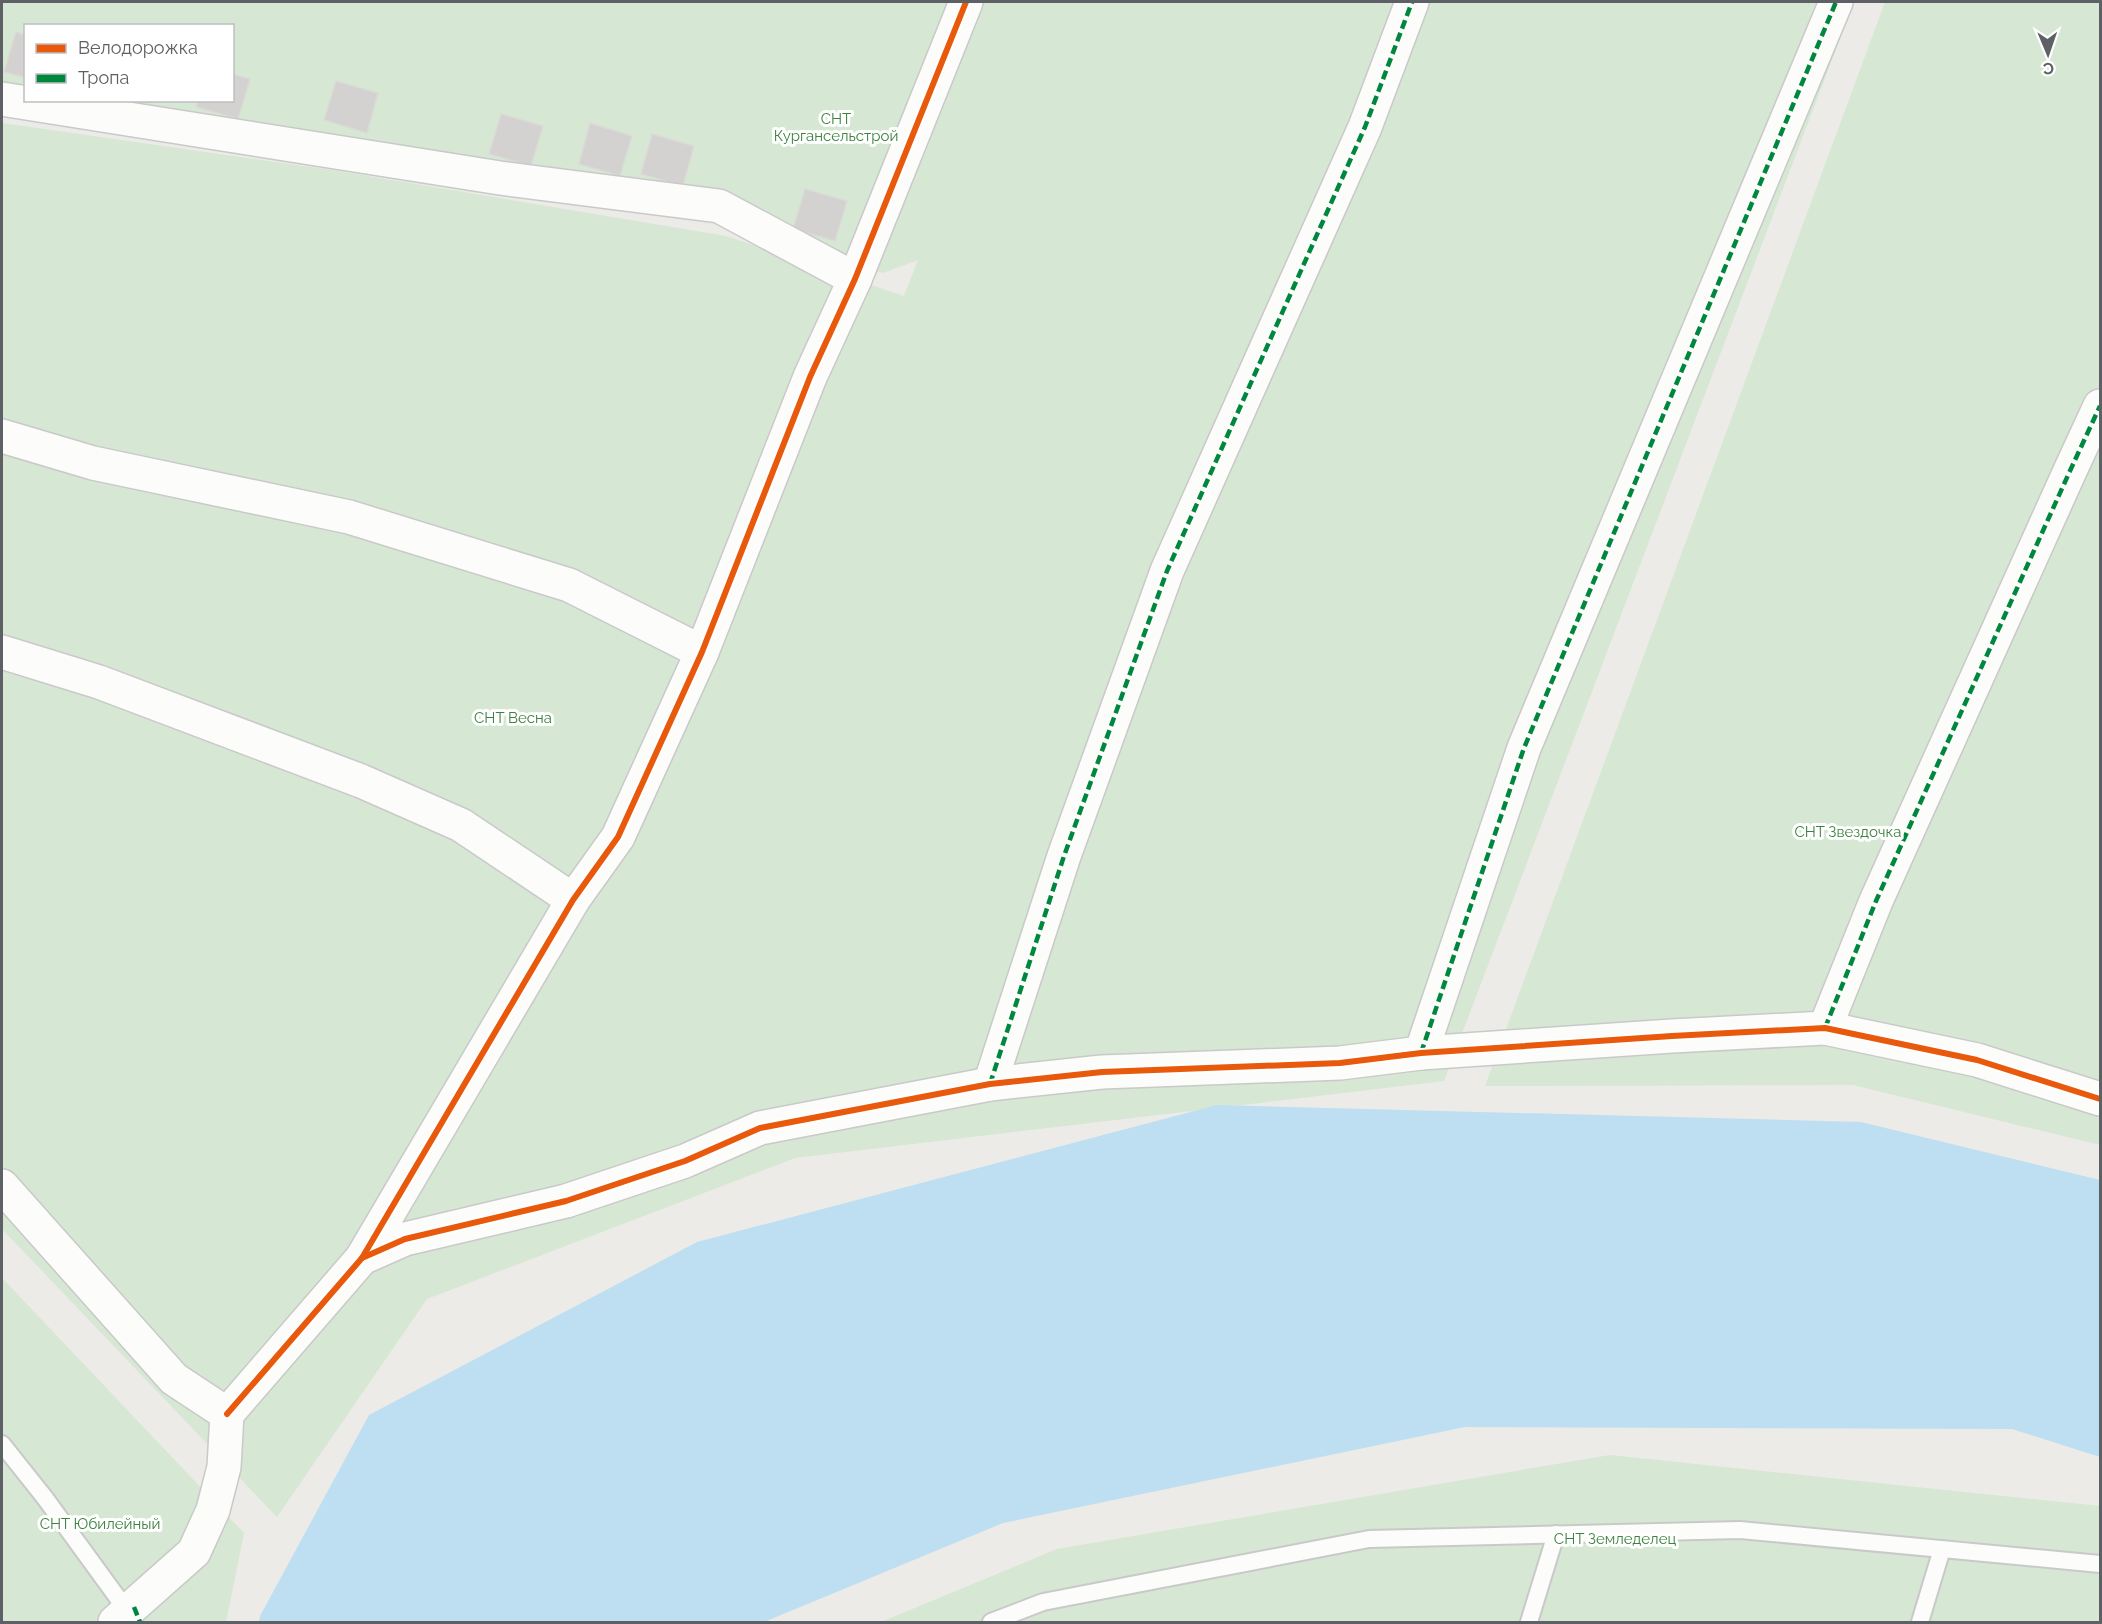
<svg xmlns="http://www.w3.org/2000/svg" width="2102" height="1624" viewBox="0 0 2102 1624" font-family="Raleway,sans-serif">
<rect width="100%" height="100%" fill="#ecebe7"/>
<g fill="#d6e7d4" fill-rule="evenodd">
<path d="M2,2h1852l-410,1079 -649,77 -368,141 -150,218 -275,-288v-1106l330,47 394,66 178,60 14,-36 -35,13 -188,-57 -693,-102zM26,26h206v74h-206z"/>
<path d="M1885,2h215v1143l-247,-60 -368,1z"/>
<path d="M2,1278l242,255 -18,89h-224z"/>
<path d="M1610,1455l490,51v116h-1219l176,-73z"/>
</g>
<path fill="#bedef2" d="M1217,1105l644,17 239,58v277l-88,-28 -547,-2 -462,96 -239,99h-505l1,-6 109,-201 328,-173z"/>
<g fill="#d3d2d0" stroke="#dbdad6" stroke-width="1.5">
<path d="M16,32l10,3v43l-22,-6z"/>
<path d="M232,74l18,5 -12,40 -42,-12 2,-7h34z"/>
<path d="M336,81l42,12 -11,40 -43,-13z"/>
<path d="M501,114l42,12 -12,40 -42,-12z"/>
<path d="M590,123l42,13 -12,40 -41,-12z"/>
<path d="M652,134l42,12 -11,40 -42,-12z"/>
<path d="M805,189l42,12 -12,40 -42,-12z"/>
</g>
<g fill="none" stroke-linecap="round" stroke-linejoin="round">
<g stroke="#c9c9c9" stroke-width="20">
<g id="service">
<path d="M2,1444l43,54 83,114"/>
<path d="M991,1622l52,-20 326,-63 371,-9 360,34"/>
<path d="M1529,1622l27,-88"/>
<path d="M1920,1622l22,-73"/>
</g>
</g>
<g stroke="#c9c9c9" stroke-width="36">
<g id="minor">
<path d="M2,99l498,79 219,28 136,73"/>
<path d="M2,436l91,27 256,54 220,68 133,67"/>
<path d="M2,652l97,30 262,99 100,44 112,75"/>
<path d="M1825,1028l51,-127 193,-428 31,-67"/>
<path d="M1421,1053l103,-305 312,-746"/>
<path d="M990,1084l74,-228 103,-285 198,-444 47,-125"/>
<path d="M2,1186l172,193 53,35 -3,53 -11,43 -19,42 -79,70"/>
<path d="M362,1258l211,-358 45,-63 84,-185 108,-275 45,-98 111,-277"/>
<path d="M227,1414l135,-156 43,-19 161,-38 119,-40 75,-33 230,-44 112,-12 238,-9 81,-10 251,-17 153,-8 152,32 123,39"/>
</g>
</g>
<use href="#service" stroke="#fcfcfb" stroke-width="16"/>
<use href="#minor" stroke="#fcfcfb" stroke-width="33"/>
<g stroke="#00873e" stroke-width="4.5" stroke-dasharray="9 4.5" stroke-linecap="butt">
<path d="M1825,1028l51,-127 193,-428 31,-67"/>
<path d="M1421,1053l103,-305 312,-746"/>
<path d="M990,1084l74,-228 103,-285 198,-444 47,-125"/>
<path d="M134,1607l6,15"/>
</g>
<g stroke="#fff" stroke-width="10">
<g id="cycleway">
<path d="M362,1258l211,-358 45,-63 84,-185 108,-275 45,-98 111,-277"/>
<path d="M227,1414l135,-156 43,-19 161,-38 119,-40 75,-33 230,-44 112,-12 238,-9 81,-10 251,-17 153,-8 152,32 123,39"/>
</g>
</g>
<use href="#cycleway" stroke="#e8590c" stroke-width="6"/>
</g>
<g text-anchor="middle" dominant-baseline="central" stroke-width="6" stroke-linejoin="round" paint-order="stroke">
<g font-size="15" fill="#3d823f" stroke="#fff">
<text x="836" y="119">СНТ<tspan x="836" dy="17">Кургансельстрой</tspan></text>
<text x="513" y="718">СНТ Весна</text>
<text x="1848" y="832">СНТ Звездочка</text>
<text x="100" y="1524">СНТ Юбилейный</text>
<text x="1615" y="1539">СНТ Земледелец</text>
</g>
</g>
<rect width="2102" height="1624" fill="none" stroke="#5d6064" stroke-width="6"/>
<rect x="24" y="24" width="210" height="78" fill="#ffffff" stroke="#bebfc1" stroke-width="1.5"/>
<rect x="36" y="44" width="30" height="9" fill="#e8590c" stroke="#bebfc1" stroke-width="1.5"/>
<text x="78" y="54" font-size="18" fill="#5d6064">Велодорожка</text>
<rect x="36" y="74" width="30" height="9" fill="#00873e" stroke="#bebfc1" stroke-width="1.5"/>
<text x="78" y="84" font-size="18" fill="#5d6064">Тропа</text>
<g transform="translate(2048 54) rotate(178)" stroke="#ffffff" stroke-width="4.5" paint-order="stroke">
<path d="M0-4.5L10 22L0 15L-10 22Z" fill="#5d6064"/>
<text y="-9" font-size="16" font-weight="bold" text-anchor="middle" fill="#5d6064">С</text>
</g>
</svg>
